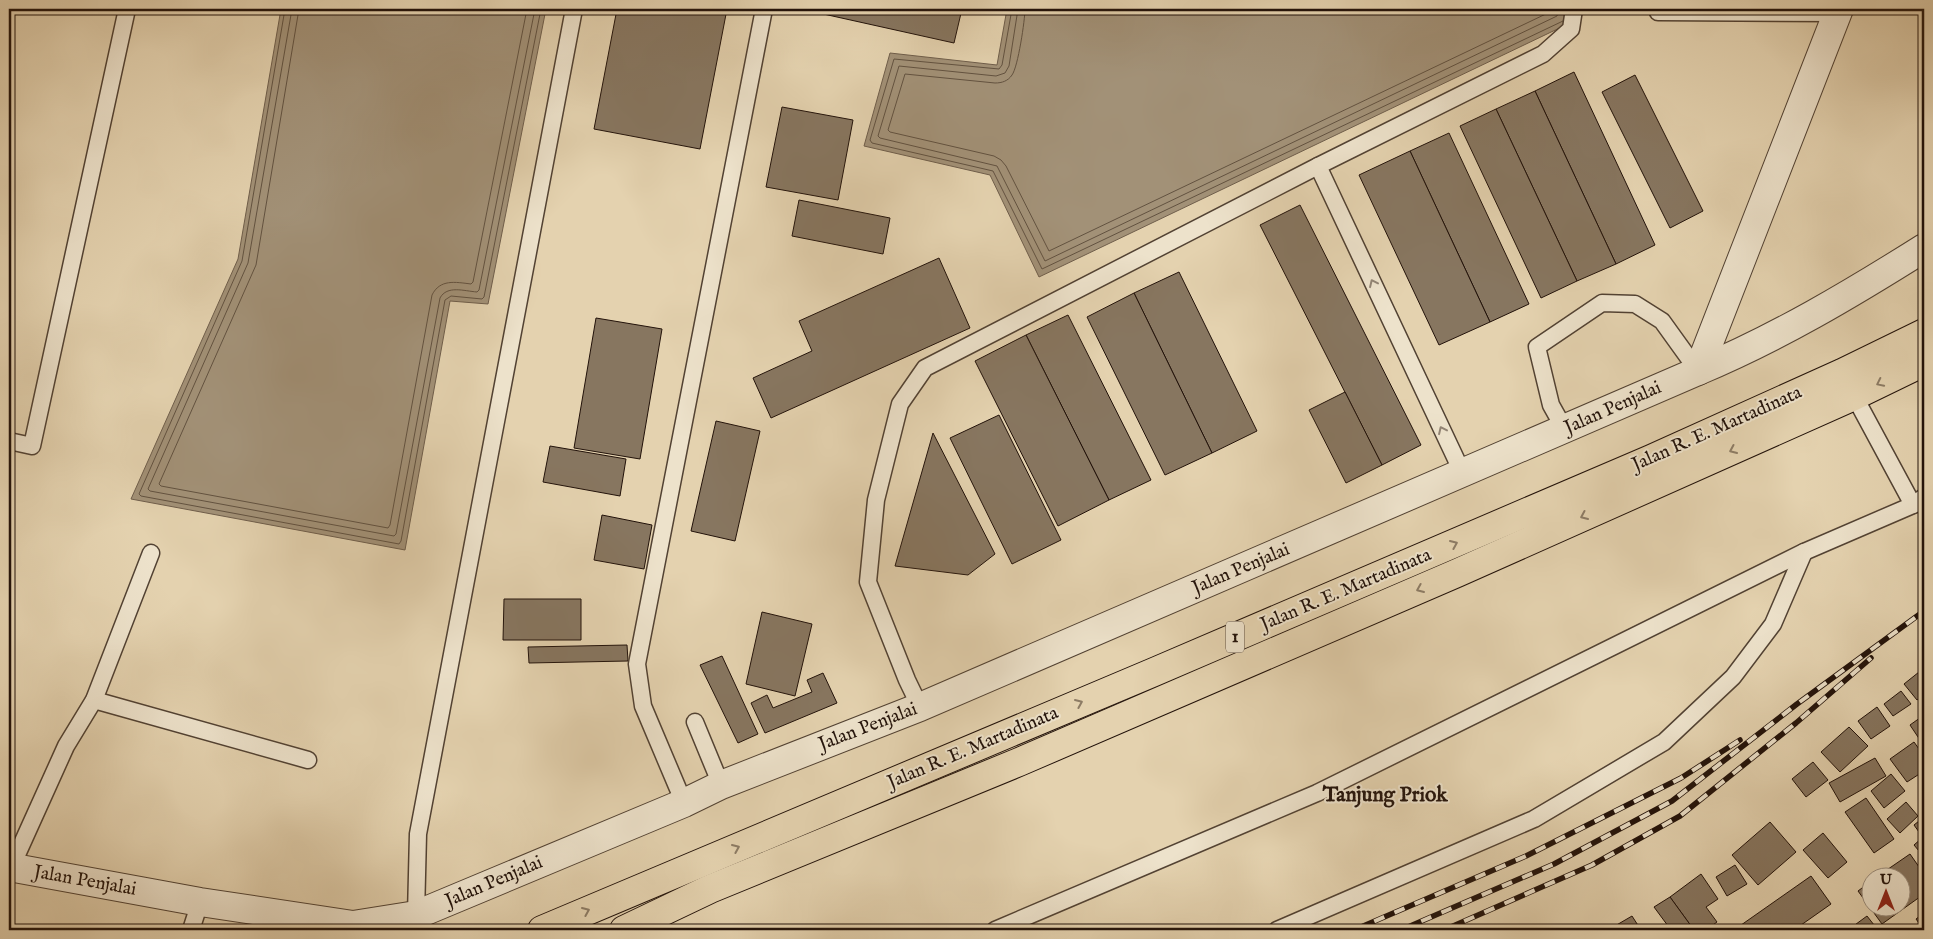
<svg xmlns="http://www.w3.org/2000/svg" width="1933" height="939" viewBox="0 0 1933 939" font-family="'IM FELL English',serif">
<rect width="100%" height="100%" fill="#e4d2af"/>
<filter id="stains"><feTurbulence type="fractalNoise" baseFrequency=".004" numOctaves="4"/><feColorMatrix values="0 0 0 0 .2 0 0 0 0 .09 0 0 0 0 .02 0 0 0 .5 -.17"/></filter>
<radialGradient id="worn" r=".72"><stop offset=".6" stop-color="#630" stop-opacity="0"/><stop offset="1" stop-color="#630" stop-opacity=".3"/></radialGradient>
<g fill="#a29177" stroke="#6f5e4b">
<path d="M281,9h265l-58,295 -38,-3 -45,249 -274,-51 107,-240z"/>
<path d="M1007,9h563v14l-531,254 -49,-102 -126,-29 26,-93 107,12z"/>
</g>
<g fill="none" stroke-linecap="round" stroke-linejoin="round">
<g stroke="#625240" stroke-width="1">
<path d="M285,9l-43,252 -103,233 2,2 258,48 2,-3 44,-241 6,-4 31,3 2,-2 57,-288"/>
<path d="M292,9l-44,254 -100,226 2,2 244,45 2,-2 44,-236c7,-13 24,-7 37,-6l2,-2 56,-281"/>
<path d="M299,9l-43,256 -97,219 2,2 227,42 2,-3 42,-230c8,-16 23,-13 39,-11l2,-2 54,-273"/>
<path d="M1012,9l-10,56 -3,4 -105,-10 -24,81 2,3 121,28 49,98 521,-248"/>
<path d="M1018,9l-9,57 -4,7 -9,3 -97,-10 -21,70 2,2 117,28 48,95 512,-245 2,-7"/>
<path d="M1025,9c0,11 -7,58 -13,66 -4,6 -10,8 -17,8l-90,-9 -17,56 2,2 104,24 7,4 5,6 43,85 501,-239 1,-3"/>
</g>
</g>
<g fill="#877660" stroke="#22120a">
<path d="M617,9h110l-27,140 -106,-20z"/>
<path d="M801,9h161l-8,34z"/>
<path d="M1574,72l81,173 -39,19 -81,-173z"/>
<path d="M1635,75l68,136 -33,17 -68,-136z"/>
<path d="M1535,91l81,173 -39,17 -81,-172z"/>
<path d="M782,107l71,13 -15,80 -72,-13z"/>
<path d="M1496,109l81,172 -36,17 -81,-172z"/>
<path d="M1449,133l80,171 -39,18 -80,-171z"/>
<path d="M1410,151l80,171 -51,23 -80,-170z"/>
<path d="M799,200l91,18 -7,36 -91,-18z"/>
<path d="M1300,205l121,240 -39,20 -122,-240z"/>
<path d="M939,258l31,70 -199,90 -18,-40 59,-27 -13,-30z"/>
<path d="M1179,272l78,159 -45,22 -78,-160z"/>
<path d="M1134,293l78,160 -47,22 -78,-158z"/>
<path d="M1068,315l83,165 -42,20 -83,-165z"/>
<path d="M596,318l66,11 -22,130 -66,-11z"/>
<path d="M1026,335l83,165 -51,26 -83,-165z"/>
<path d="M1345,392l37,73 -36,18 -37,-73z"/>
<path d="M999,415l62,125 -49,24 -62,-126z"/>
<path d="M716,421l44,10 -25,110 -44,-10z"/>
<path d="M933,433l62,121 -27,21 -73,-9z"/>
<path d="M550,446l76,13 -6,37 -77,-14z"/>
<path d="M602,515l50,10 -8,44 -50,-9z"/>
<path d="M504,599h77v41h-78z"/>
<path d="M762,612l50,12 -17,72 -49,-12z"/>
<path d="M627,645l1,16 -99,2 -1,-16z"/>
<path d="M722,656l36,78 -20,9 -38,-78z"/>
<path d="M1924,668v27l-7,5 -13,-16z"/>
<path d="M823,673l14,30 -72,30 -14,-30 16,-8 6,13 39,-16 -5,-12z"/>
<path d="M1901,691l10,13 -18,12 -9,-12z"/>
<path d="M1877,707l13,19 -19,13 -13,-18z"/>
<path d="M1924,715v31l-14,-21z"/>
<path d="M1849,727l19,19 -28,26 -19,-20z"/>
<path d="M1914,742l10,14v15l-17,11 -17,-23z"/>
<path d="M1875,758l11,18 -46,26 -11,-19z"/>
<path d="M1813,762l15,18 -22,17 -14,-18z"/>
<path d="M1891,774l14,17 -21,17 -13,-17z"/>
<path d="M1866,798l28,41 -20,14 -29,-41z"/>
<path d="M1906,802l12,14 -18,17 -13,-14z"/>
<path d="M1924,817v22l-10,-14z"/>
<path d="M1770,822l26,30 -38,33 -26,-30z"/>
<path d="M1823,833l24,29 -19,16 -25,-28z"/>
<path d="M1922,838l2,2v17l-10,-12z"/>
<path d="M1910,854l14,20v20l-42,30 -24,-33 12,-9v24h30v-30h-22z"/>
<path d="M1735,865l12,19 -20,12 -11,-19z"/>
<path d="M1701,874l17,25 -12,8 11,15 -11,8h-12l-24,-33z"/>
<path d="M1811,876l20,28 -37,26h-60z"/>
<path d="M1670,897l24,33h-23l-17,-23z"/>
<path d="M1924,913v17l-8,-11z"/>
<path d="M1632,916l9,14h-33z"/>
<path d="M1867,916l11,14h-30z"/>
</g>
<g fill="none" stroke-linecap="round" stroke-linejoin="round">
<g stroke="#524233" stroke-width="19">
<g id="lane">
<path d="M1658,12l180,1"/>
<path d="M1318,166l145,308"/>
<path d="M1851,390l62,115"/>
<path d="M1565,430l-14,-25 -14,-58 65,-44 33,1 27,17 36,50"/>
<path d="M9,441l23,5 95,-437"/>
<path d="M94,700l214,60"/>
<path d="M920,707l-13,-27 -39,-98 8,-82 24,-96 25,-36 393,-202 225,-112 28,-25 3,-20"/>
<path d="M695,722l26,63"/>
<path d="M684,803l-41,-97 -6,-42 127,-655"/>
<path d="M11,868l55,-122 28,-46 57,-147"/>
<path d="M416,915l2,-81 156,-825"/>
<path d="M191,930l9,-28"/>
<path d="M995,930l322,-137 487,-241 109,-47 11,-8"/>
<path d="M1277,930l257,-111 130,-77 69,-65 40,-53 31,-72"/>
</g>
</g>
<g stroke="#524233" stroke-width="30">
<g id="street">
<path d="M1698,371c79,-33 153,-77 226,-123"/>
<path d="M9,867l191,35 153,23 63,-10 268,-112 37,-18 199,-78 778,-336 141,-362"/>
</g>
</g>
<g stroke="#22120a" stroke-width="30">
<g id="highway">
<path d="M542,930l612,-258 497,-213 191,-86 82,-40"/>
<path d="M624,930l86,-41 309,-127 438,-189 397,-177 70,-34"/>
</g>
</g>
<use href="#lane" stroke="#ede2cb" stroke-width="16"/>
<use href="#street" stroke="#ede2cb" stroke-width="28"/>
<use href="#highway" stroke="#e4d2af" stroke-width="28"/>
<g stroke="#22120a" stroke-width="5.5">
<g id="rail">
<path d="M1354,930l172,-74 155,-78 59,-38"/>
<path d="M1401,930l153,-66 118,-63 125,-97 127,-93"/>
<path d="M1444,930l148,-65 88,-49 116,-93 75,-65"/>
</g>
</g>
<use href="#rail" stroke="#ede2cb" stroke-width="4" stroke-dasharray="11" stroke-linecap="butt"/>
</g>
<defs><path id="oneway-chevron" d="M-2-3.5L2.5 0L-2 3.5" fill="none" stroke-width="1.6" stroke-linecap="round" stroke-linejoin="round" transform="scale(1.25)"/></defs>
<g stroke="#928474">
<use href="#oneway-chevron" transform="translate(1373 283) rotate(-115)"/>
<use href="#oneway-chevron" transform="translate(1442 430) rotate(-115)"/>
</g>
<g stroke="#8d7c65">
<use href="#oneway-chevron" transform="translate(1880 383) rotate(154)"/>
<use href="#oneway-chevron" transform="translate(1733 450) rotate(156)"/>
<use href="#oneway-chevron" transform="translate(1584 516) rotate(156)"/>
<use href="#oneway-chevron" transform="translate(1454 544) rotate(-23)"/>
<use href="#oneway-chevron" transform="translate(1420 589) rotate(157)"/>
<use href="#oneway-chevron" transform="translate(1079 703) rotate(-23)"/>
<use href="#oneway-chevron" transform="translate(736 848) rotate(-23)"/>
<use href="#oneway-chevron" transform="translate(586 911) rotate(-23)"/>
</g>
<g text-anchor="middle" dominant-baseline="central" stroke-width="4" stroke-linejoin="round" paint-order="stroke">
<rect fill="#ede2cb" stroke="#5f5044" stroke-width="1" x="1226" y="621.5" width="18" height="31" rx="4"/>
<g font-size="18" font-weight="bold" fill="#22120a">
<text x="1235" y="637">1</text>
</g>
<g font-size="19" fill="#22120a" stroke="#ede2cb">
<text transform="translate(1613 408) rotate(-24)">Jalan Penjalai</text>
<text transform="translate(1717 429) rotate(-24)">Jalan R. E. Martadinata</text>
<text transform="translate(1241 569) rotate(-23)">Jalan Penjalai</text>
<text transform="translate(1346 590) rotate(-23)">Jalan R. E. Martadinata</text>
<text transform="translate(868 727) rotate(-21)">Jalan Penjalai</text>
<text transform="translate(973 748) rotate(-23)">Jalan R. E. Martadinata</text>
<text transform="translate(85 881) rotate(10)">Jalan Penjalai</text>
<text transform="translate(494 882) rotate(-23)">Jalan Penjalai</text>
</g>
<g font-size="21" font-weight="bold" fill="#22120a" stroke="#ede2cb">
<text x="1385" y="795">Tanjung Priok</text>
</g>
</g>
<rect width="1933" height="939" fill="none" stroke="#e4d2af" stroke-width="30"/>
<rect x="10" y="10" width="1913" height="919" fill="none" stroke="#22120a" stroke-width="2.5"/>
<rect x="15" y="15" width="1903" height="909" fill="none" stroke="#22120a"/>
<g transform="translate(1886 892)"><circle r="24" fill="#ede2cb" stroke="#9c8f7e"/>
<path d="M0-4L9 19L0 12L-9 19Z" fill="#8f2418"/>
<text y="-8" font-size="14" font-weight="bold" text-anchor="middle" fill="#22120a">U</text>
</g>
<rect width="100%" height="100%" filter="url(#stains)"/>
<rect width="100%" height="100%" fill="url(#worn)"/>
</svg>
